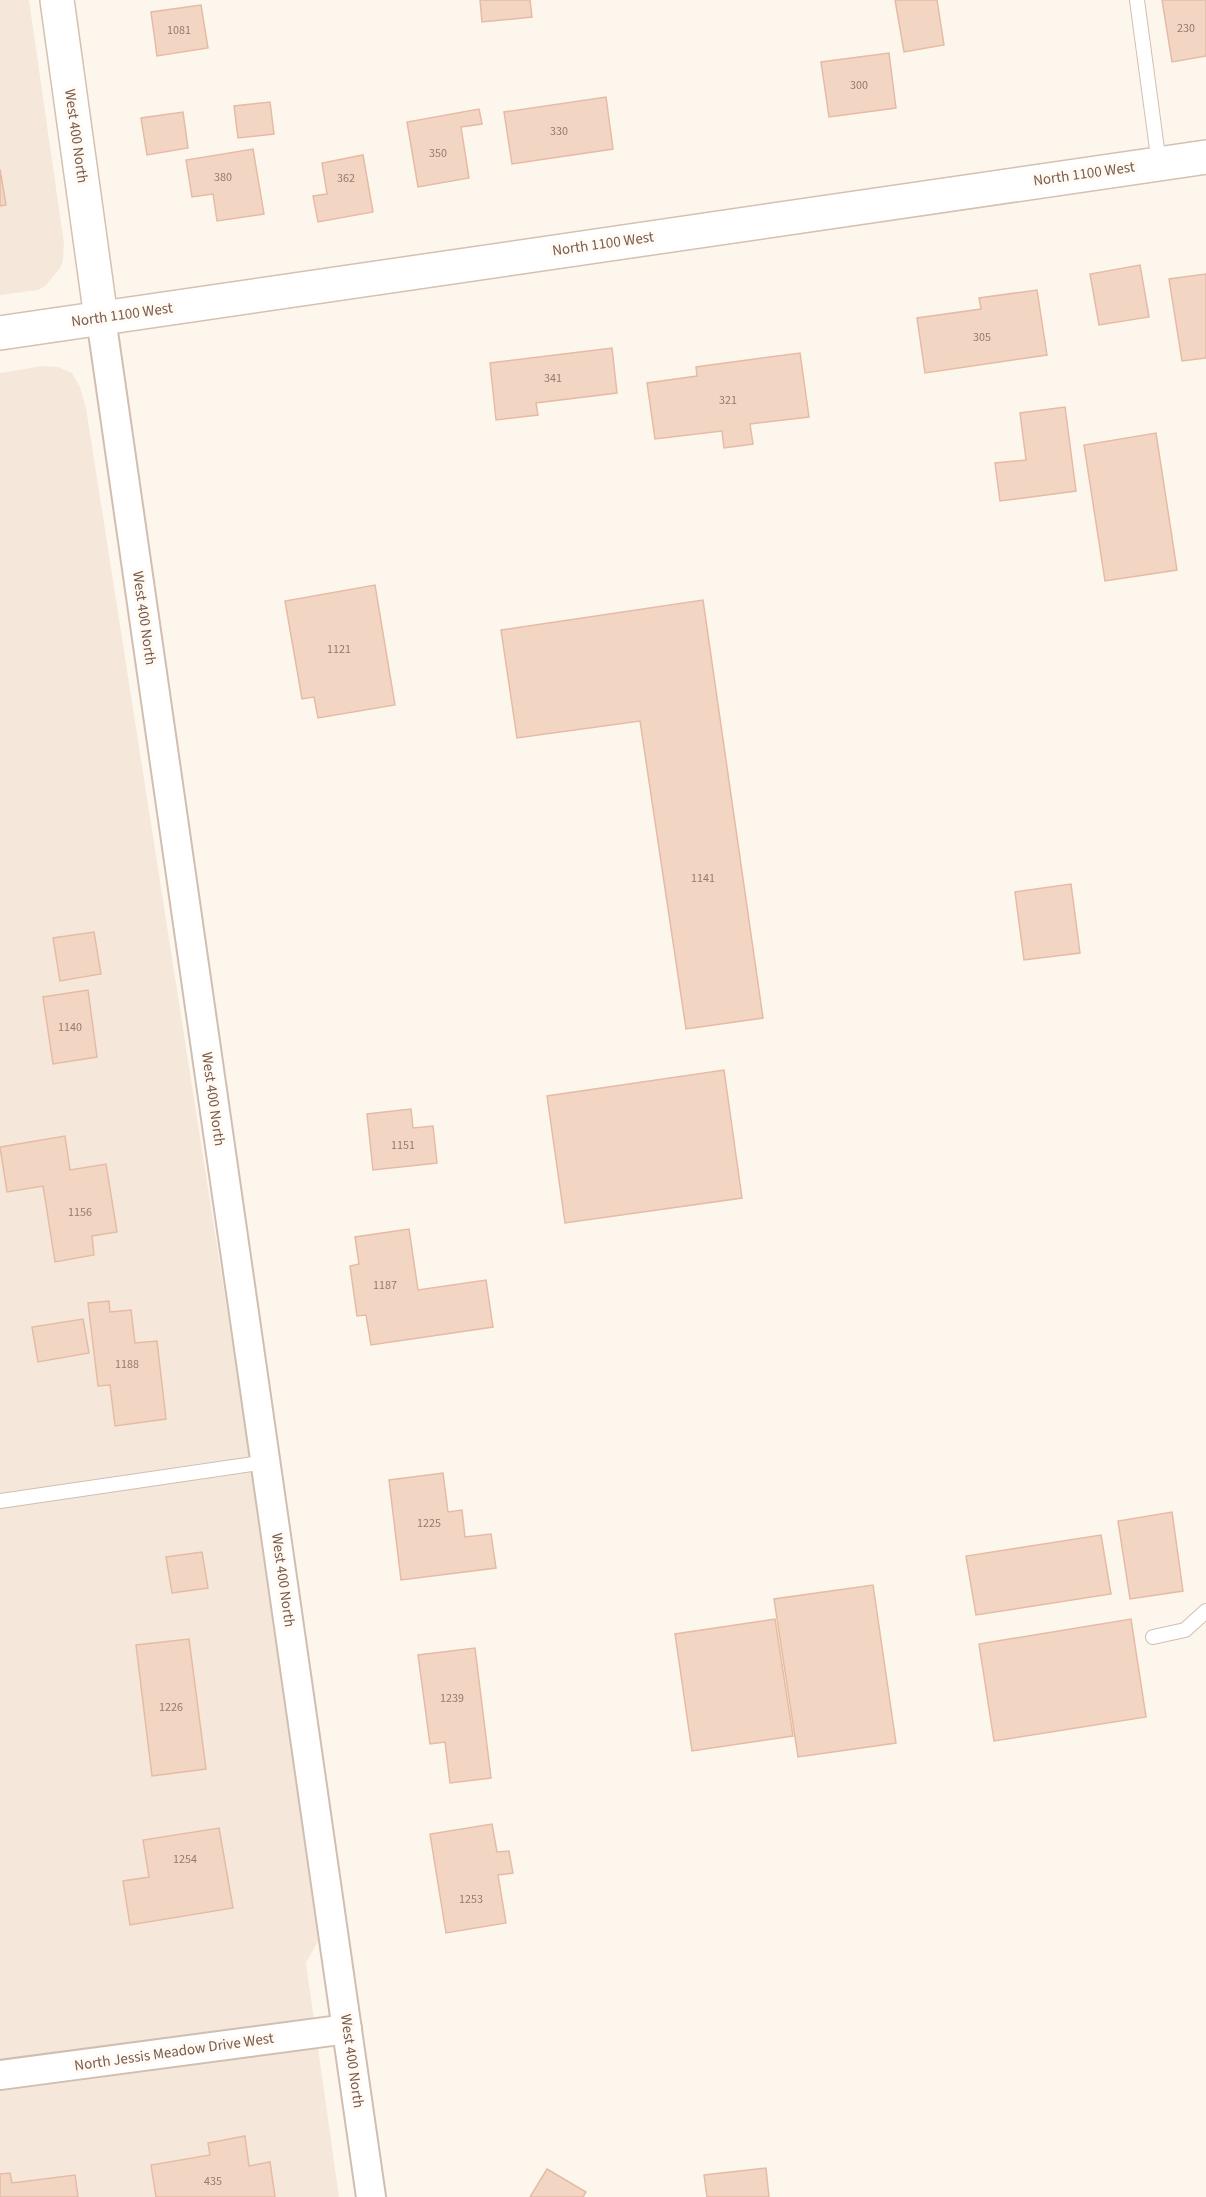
<svg xmlns="http://www.w3.org/2000/svg" width="1206" height="2197" viewBox="0 0 1206 2197" font-family="'Source Sans 3',sans-serif">
<rect width="100%" height="100%" fill="#fdf6ec"/>
<g fill="#f5e8da">
<path d="M0,0h29l35,244 -1,16 -3,8 -15,18 -7,4 -38,5z"/>
<path d="M42,366l16,1 14,6 8,14 6,21 238,1522 -18,33 33,234h-339v-1824z"/>
</g>
<g fill="#f3d5c3" stroke="#e6bba3" stroke-width="1.5">
<path d="M480,0h50l2,17 -50,5z"/>
<path d="M895,0h42l7,45 -40,7z"/>
<path d="M1162,0h44v56l-34,6z"/>
<path d="M201,5l7,43 -51,8 -6,-44z"/>
<path d="M889,53l7,55 -67,9 -8,-55z"/>
<path d="M606,97l7,52 -101,15 -8,-52z"/>
<path d="M270,102l4,32 -36,4 -4,-32z"/>
<path d="M479,109l3,15 -21,3 8,51 -51,9 -11,-65z"/>
<path d="M183,112l5,36 -41,7 -6,-37z"/>
<path d="M253,149l11,65 -47,7 -4,-27 -21,3 -6,-37z"/>
<path d="M363,155l10,57 -55,10 -5,-26 14,-2 -5,-31z"/>
<path d="M0,169l6,36 -6,1z"/>
<path d="M1140,265l9,52 -50,8 -9,-51z"/>
<path d="M1206,274v84l-24,3 -13,-82z"/>
<path d="M1037,290l10,65 -122,18 -8,-55 64,-9 -2,-11z"/>
<path d="M612,348l5,45 -81,10 2,12 -42,5 -6,-57z"/>
<path d="M800,353l9,64 -59,7 3,20 -29,4 -2,-17 -67,8 -8,-56 50,-7 -1,-9z"/>
<path d="M1065,407l11,84 -76,10 -5,-38 31,-3 -6,-47z"/>
<path d="M1156,433l21,137 -72,11 -21,-136z"/>
<path d="M375,585l20,120 -77,13 -4,-21 -12,2 -17,-98z"/>
<path d="M703,600l60,418 -77,11 -46,-308 -123,17 -16,-108z"/>
<path d="M1071,884l9,69 -56,7 -9,-68z"/>
<path d="M94,932l7,42 -41,7 -7,-43z"/>
<path d="M88,990l9,67 -44,7 -10,-67z"/>
<path d="M724,1070l18,128 -177,25 -18,-127z"/>
<path d="M411,1109l2,19 20,-2 4,37 -64,7 -6,-56z"/>
<path d="M65,1136l5,34 36,-6 11,68 -25,4 2,19 -39,7 -12,-76 -36,6 -7,-45z"/>
<path d="M409,1229l9,61 68,-10 7,47 -122,18 -5,-30 -9,1 -7,-50 9,-2 -4,-27z"/>
<path d="M109,1301l1,11 21,-2 4,33 22,-2 9,78 -51,7 -5,-41 -12,1 -10,-83z"/>
<path d="M83,1319l6,34 -51,9 -6,-35z"/>
<path d="M443,1473l5,39 14,-2 3,27 26,-3 5,34 -95,12 -12,-100z"/>
<path d="M1172,1512l11,79 -53,8 -12,-78z"/>
<path d="M1101,1535l10,59 -135,21 -10,-59z"/>
<path d="M202,1552l6,36 -36,5 -6,-36z"/>
<path d="M873,1585l23,158 -98,14 -24,-158z"/>
<path d="M775,1619l18,117 -101,15 -17,-117z"/>
<path d="M1131,1619l15,98 -152,24 -15,-97z"/>
<path d="M189,1639l17,130 -54,7 -16,-131z"/>
<path d="M475,1648l16,130 -41,5 -5,-41 -15,2 -12,-89z"/>
<path d="M492,1824l5,28 12,-1 4,22 -15,2 8,48 -60,10 -16,-99z"/>
<path d="M219,1828l14,80 -103,17 -7,-44 26,-4 -6,-37z"/>
<path d="M245,2136l4,30 21,-4 5,35h-119l-5,-32 59,-10 -2,-12z"/>
<path d="M766,2168l3,29h-62l-3,-22z"/>
<path d="M547,2169l39,23 -3,5h-53z"/>
<path d="M10,2173l2,10 63,-8 3,22h-78v-23z"/>
</g>
<g fill="none" stroke-linecap="round" stroke-linejoin="round">
<g stroke="#d1beb0" stroke-width="16">
<g id="lane">
<path d="M1137,0l22,164"/>
<path d="M0,1501l266,-39"/>
<path d="M1153,1637l32,-7 21,-19"/>
</g>
</g>
<g stroke="#d1beb0" stroke-width="32">
<g id="street">
<path d="M101,318l270,1879"/>
<path d="M0,2075l347,-46"/>
</g>
</g>
<g stroke="#d6c0b0" stroke-width="36">
<g id="secondary">
<path d="M57,0l44,318"/>
<path d="M0,333l1206,-176"/>
</g>
</g>
<use href="#lane" stroke="#fff" stroke-width="14"/>
<use href="#street" stroke="#fff" stroke-width="28"/>
<use href="#secondary" stroke="#fff" stroke-width="33"/>
</g>
<g text-anchor="middle" dominant-baseline="central" stroke-width="6" stroke-linejoin="round" paint-order="stroke">
<g font-size="12" fill="#987a6a">
<text x="1186" y="28">230</text>
<text x="179" y="30">1081</text>
<text x="859" y="85">300</text>
<text x="559" y="131">330</text>
<text x="438" y="153">350</text>
<text x="223" y="177">380</text>
<text x="346" y="178">362</text>
<text x="982" y="337">305</text>
<text x="553" y="378">341</text>
<text x="728" y="400">321</text>
<text x="339" y="649">1121</text>
<text x="703" y="878">1141</text>
<text x="70" y="1027">1140</text>
<text x="403" y="1145">1151</text>
<text x="80" y="1212">1156</text>
<text x="385" y="1285">1187</text>
<text x="127" y="1364">1188</text>
<text x="429" y="1523">1225</text>
<text x="452" y="1698">1239</text>
<text x="171" y="1707">1226</text>
<text x="185" y="1859">1254</text>
<text x="471" y="1899">1253</text>
<text x="213" y="2181">435</text>
</g>
<g font-size="15" fill="#7a5c4d" stroke="#fffaf3">
<text transform="translate(76 136) rotate(82)">West 400 North</text>
<text transform="translate(1084 174) rotate(-8)">North 1100 West</text>
<text transform="translate(603 244) rotate(-8)">North 1100 West</text>
<text transform="translate(122 315) rotate(-8)">North 1100 West</text>
<text transform="translate(144 618) rotate(82)">West 400 North</text>
<text transform="translate(213 1099) rotate(82)">West 400 North</text>
<text transform="translate(283 1580) rotate(82)">West 400 North</text>
<text transform="translate(174 2052) rotate(-8)">North Jessis Meadow Drive West</text>
<text transform="translate(352 2061) rotate(82)">West 400 North</text>
</g>
</g>
</svg>
